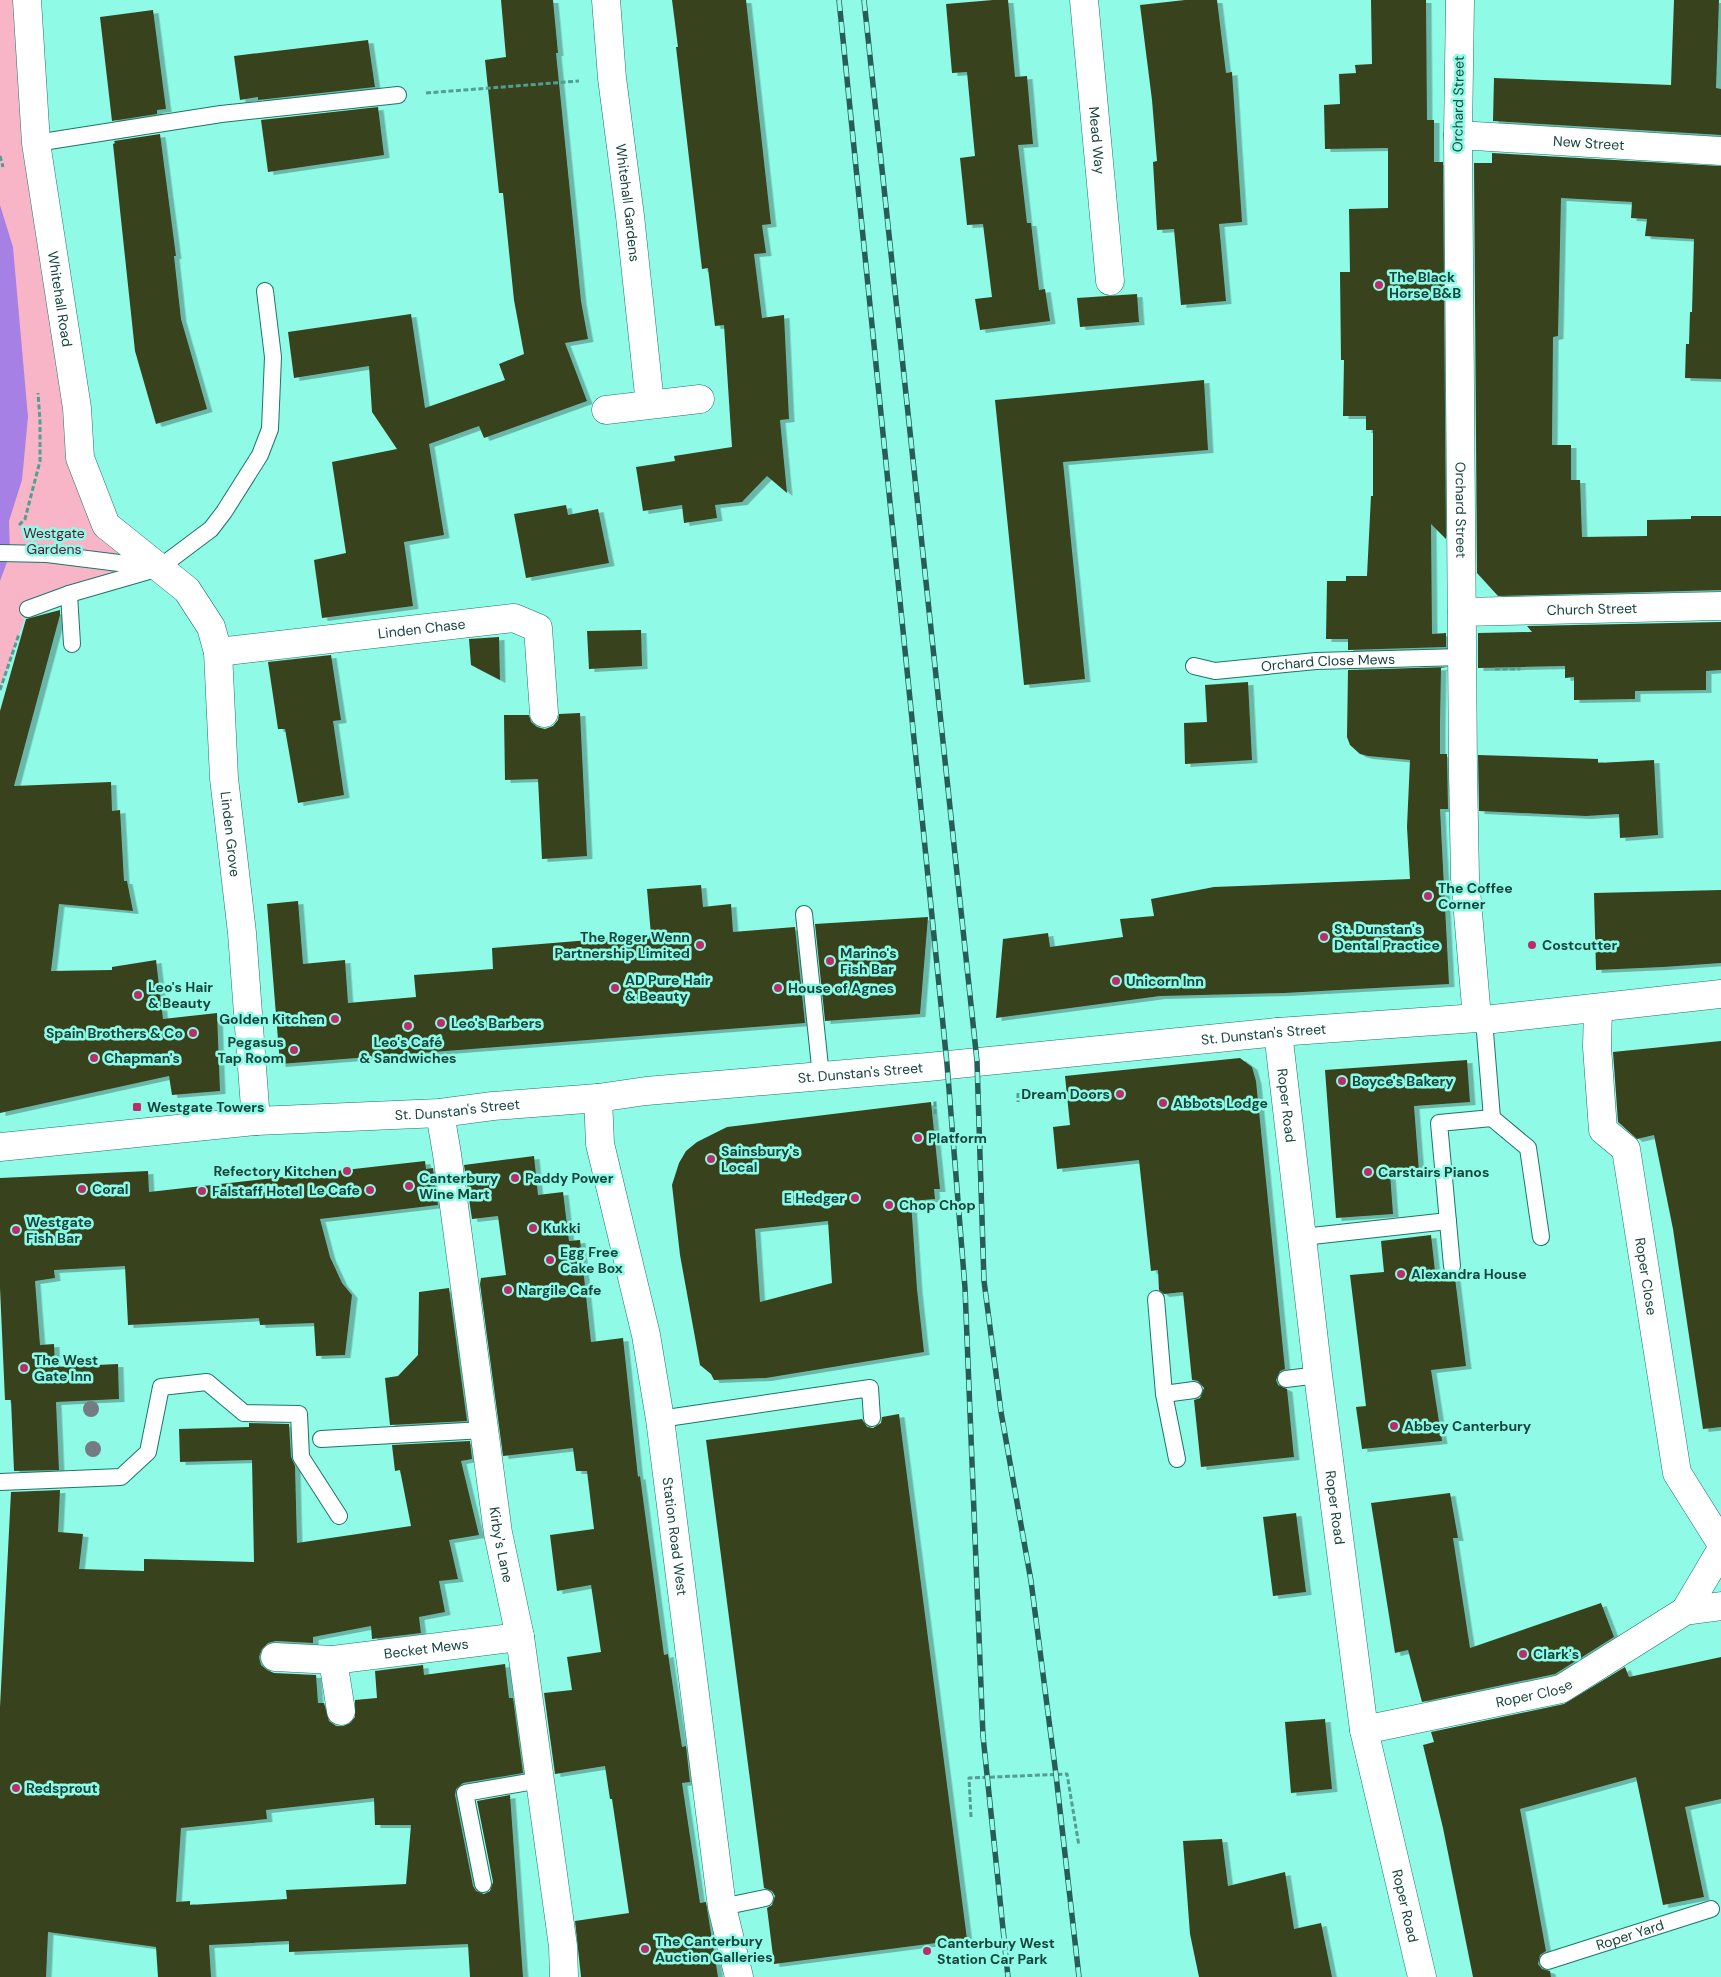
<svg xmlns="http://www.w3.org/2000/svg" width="1721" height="1977" viewBox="0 0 1721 1977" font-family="'DM Sans',sans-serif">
<defs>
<filter id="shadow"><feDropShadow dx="5.5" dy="3" stdDeviation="0" flood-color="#0004"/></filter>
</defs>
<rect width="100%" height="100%" fill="#8ffae6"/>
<path fill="#f8b5c8" d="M0,0h22l14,143 70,382 53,43 -131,41 -28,81z"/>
<path fill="#a780e6" d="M0,205l13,42 15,170 -6,63 -13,41 1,33 -10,27z"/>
<g fill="#39421b" fill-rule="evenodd" filter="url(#shadow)">
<path d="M501,0h52l5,53h-2l25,248 7,38 -23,4 22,58 -103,37 -5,-12 -50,18 15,91 -40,7 9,64 -91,12 -8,-58 32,-7 -14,-91 65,-13 -25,-37 -3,-46 -75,12 -6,-46 123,-18 14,94 80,-28 -6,-16 25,-10 -10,-54 -11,-107h-4l-14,-133 21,-3z"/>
<path d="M672,0h74l25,224 -9,1 4,28 -12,1 8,64 22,-3 5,104 -9,1 7,73 -20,-17 -25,26 -27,3 2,13 -33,5 -2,-18 -39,6 -7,-44 39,-6 -1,-5 58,-9 -8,-122 -9,1 -7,-58 -6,1 -26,-222h2z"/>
<path d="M993,0h15l7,77 12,-1 6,68 -15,1 9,78h4l8,67 6,-1 5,32 -70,9 -5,-31 17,-2 -9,-73 -16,1 -7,-67 15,-2 -4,-41 -4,-43 -15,1 -6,-69z"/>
<path d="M1185,0h32l9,73 6,-1 10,150 -23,2 7,77 -45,4 -7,-76 -17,1 -4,-68 4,-1 -5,-61 -12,-95z"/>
<path d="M1371,0h55l1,120h7v42h9l3,377 -15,-15 1,110 14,-1v14l-98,3v-11h-22l1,-58h19v-5h21l4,-80h2v-66h-7v-14h-23l1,-56h-3l-1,-88h10l-1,-63 39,-1v-60l-63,1 -1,-44 16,-1 -1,-30 17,-1 -1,-8 17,-1z"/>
<path d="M1674,0h45l-3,88 5,1v46l-228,-14 1,-43 177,7z"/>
<path d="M153,10l13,99 -9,1v4l-45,7 -12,-104z"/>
<path d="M368,40l7,47 -117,13v-3l-18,3 -6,-44z"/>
<path d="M378,107l6,48 -116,17 -7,-52z"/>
<path d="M160,134l16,122h-2l7,63 26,90 -51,15 -21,-73 -22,-207 2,-1 -1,-2z"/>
<path d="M1492,153l229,13v213l-36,-1 1,-34h3l1,-32h2l2,-73 -49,-3 2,-17 -16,-1 1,-16 -71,-4 -3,138 -5,1 -1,108h19v35h9l2,57 65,-1v-16l44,-1v-3h30v74l-223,6 -21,-23 -3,-410h18z"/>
<path d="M1137,294l2,28 -59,5 -3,-29z"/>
<path d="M1204,380l4,70 -145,12 22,217 -61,6 -29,-285z"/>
<path d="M566,505l2,10 30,-6 11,54 -83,15 -12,-64z"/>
<path d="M60,610v5l-46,171 97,-4 1,29 8,-1 4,71h3l6,30 -74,-7 -8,67 61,-1v-3l44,-7 7,59 54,-6 3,78 -48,4 -3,-19 -169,37v-402l26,-92z"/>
<path d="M1721,622v48l-15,1v19l-71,1v8l-61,1v-23l-9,1v-12l-87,2v-35l54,-1 -5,-6z"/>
<path d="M641,630l1,36 -53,3 -2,-38z"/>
<path d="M499,637l1,43 -29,-15 -2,-26z"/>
<path d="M331,655l10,65 -8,1 11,74 -46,8 -13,-74h-7l-10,-67z"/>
<path d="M1447,667l-6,1 -1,55v31h7l1,55h-8l9,175 -165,9 -124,3 -164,22 7,-79 45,-6 2,14 73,-10 -3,-18 34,-3 -3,-17 63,-12 196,-8 -3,-52 3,-67 -42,-4 -8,-2 -10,-9 -3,-8 1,-67z"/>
<path d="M1248,682l4,78 -67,4 -1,-41 23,-1 -2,-37z"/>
<path d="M580,713l7,143 -45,3 -4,-80 -33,1 -1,-65h25l2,7 6,5 8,2 8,-3 5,-6 1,-6z"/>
<path d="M1478,755l120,4v4l56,-3 4,75 -38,3 -1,-24 -33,2 -107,-5z"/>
<path d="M701,885l2,22 28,-3 2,28 62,-5 10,96 -525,41 -13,-160 31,-3 5,63 42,-4 3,43 68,-6 -2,-22 79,-6 -1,-21 159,-13 -4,-46z"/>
<path d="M1721,890v73l-58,4 -67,3 -2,-77z"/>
<path d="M928,917l-8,97 -95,7 -10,-97z"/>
<path d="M1721,1041v386l-18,2 -30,-200 -19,-94 -17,4 -19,-17 -5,-70z"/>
<path d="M1240,1058l12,9 4,14 29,288 -5,2 -4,9 2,5 9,4 7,68 -93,10 -7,-67 6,-2 4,-10 -6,-7 -6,-1 -9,-88 -19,2 -5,-4 -1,-20 -7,1 -12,-111 -82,9 -4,-42 17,-2 -5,-49z"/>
<path d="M1467,1060l3,42 -56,4 5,65 -29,2 3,41 -57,4 -11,-148z"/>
<path d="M931,1102l9,87h-6l1,10 -24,2 6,88 7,63 -158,26 -52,2 -3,-6 -11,-9 -20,-110 -8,-70 7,-22 7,-12 11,-9 30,-15zM828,1221l4,62 -72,19 -5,-73z"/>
<path d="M534,1156l4,39 25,-3 6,49 11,-1 11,102 32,-4 15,139 2,-1 24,179 4,-1 14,93 4,-1 4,36 -8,1 18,120 6,-1 12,75h-137l-6,-56 54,-8 -17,-114h-2l-5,-33 -50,8 -11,-81 28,-3 -5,-33 34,-5 -10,-67 -34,6 -7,-56 44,-6 -7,-58h-11l-3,-23 -70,8 -23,-172 1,-6 25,-3 -8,-59 -26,3 -8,-54z"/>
<path d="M425,1161l1,8 7,-1 5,37 -118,14 10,38 12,26 10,12 -7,60 -29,1 -2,-33 -54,2 -1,-7 -131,7 -3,-59 -71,4 1,8 -20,3 5,64 14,-1 1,23 63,-3 1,35 -63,3 3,68 -45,1 -3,-71h-6l-5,-112v-110l148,-7 1,21z"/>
<path d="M1431,1235l5,45 19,-2 11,88 -35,4 11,71 -80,8 -6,-42 10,-1 -16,-131 34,-3 -3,-31z"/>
<path d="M449,1288l18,133 -77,4 -5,-47 13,-2 20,-21 1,-63z"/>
<path d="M899,1414l68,525 -193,25 -7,-56 5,-3 3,-9 -3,-5 -8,-3 -58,-448 156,-21 5,8 6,1 8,-5 1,-6z"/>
<path d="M249,1423l40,1 2,33 4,9 2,77 114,-17 -11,-56 -5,1 -3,-26 78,-4 2,18 -11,2 18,74 -30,5 9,39 -19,2 6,31 -26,5 2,16 -49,6 -1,-13 -58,11v6l-37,-2 -8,2 -6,6 -3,8 2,8 6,5 7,3 42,2 2,28h6l5,18 7,5h7l7,-3 5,-6v-17l22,-2 -2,-27 48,-6 1,10 81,-11 4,34h4l10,75 -60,10 -7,6 -1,6 18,91 3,5 8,3 6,-3 3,-9 -16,-81 33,-6 13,182h-53l-2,-33 -179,8v-11l-80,4 2,32h-53l-2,-30 -108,-15 -2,45h-46v-270l11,-215 49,-2 -2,42 25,2 -4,35 65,2v-12l110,3 -2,-102 -72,2 -1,-33 70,-2zM374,1798l1,27h36l-5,59 -120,6 1,9 -97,6v-4l-14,1 5,-74 86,-9 -1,-9z"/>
<path d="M1450,1493l8,45h-5l17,110 131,-45 13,34 -59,37 -133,28 -14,-52 -13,3 -24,-150z"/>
<path d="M1296,1513l10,79 -33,4 -10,-79z"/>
<path d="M1721,1657v142l-36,8 19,90 -41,8 -27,-128 -116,32 26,142 -6,4 -2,9 4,5 8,2 1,6h-78l-30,-149 -20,-83 11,-3 -3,-10 133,-28 61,-37 4,10z"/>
<path d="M1325,1719l7,70 -41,4 -6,-71z"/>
<path d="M1222,1839l6,47 57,-14 9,57 27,-6 11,54h-133l-9,-43 -7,-93z"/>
</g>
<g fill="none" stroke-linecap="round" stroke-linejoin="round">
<g stroke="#1d7568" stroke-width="18">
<g id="lane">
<path d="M36,143l185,-29 177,-19"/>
<path d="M0,553l47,1 104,13"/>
<path d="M69,594l3,50"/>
<path d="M28,609l41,-15 90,-26 52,-39 13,-17 36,-57 10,-26 3,-72 -8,-66"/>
<path id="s1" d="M1194,666l21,5 101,-10 146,-4"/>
<path d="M804,914l17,162"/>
<path d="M1484,1020l8,98 36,30 13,89"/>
<path d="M1303,1237l145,-16"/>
<path d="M1452,1266l-13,-143 53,-5"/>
<path d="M1156,1299l8,95 13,65"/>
<path d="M1286,1379l32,-4"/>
<path d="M1164,1394l30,-4"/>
<path d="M660,1419l210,-31 2,30"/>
<path d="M321,1439l163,-9"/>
<path d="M0,1482l121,-5 27,-25 13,-65 46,-5 37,31 55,1 2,43 38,59"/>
<path d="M483,1884l-18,-91 75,-13"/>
<path d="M722,1907l43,-9"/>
<path id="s2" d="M1548,1961l163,-52"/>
</g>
</g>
<g stroke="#1d7568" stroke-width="29">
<g id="street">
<path id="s3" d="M27,0l9,143 41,265 3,50 26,67 81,65 24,37 7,25 6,126 18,155 14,188"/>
<path id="s4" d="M606,0l6,78 18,138 20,188"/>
<path id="s5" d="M1084,0l26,281"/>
<path id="s6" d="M1460,0l-2,135 5,636 2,107 12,140"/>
<path id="s7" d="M1458,135l263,16"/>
<path d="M606,410l94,-11"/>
<path id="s8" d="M1462,612l259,-6"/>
<path id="s9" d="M218,652l296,-34 24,10 6,85"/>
<path id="s10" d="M1598,1008l-1,39 6,83 23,19 51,324 44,70"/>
<path id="s11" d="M1278,1032l40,343 46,355 58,247"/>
<path id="s12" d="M440,1113l7,41 51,379 22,104 43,309 1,31"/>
<path d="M1685,1611l36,-61"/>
<path id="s13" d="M275,1657l58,3 187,-23"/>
<path d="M333,1660l8,51"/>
<path id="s14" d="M1364,1730l197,-41 124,-78 36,-5"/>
</g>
</g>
<g stroke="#1d7568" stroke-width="29">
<g id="secondary">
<path id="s15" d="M598,1098l2,46 46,191 14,84 62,488 17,70"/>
</g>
</g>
<g stroke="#1d7568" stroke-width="29">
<g id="primary">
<path id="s16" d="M0,1147l256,-26 184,-8 53,-7 105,-8 48,-7 282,-24 350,-35 199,-14 7,2 237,-26"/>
</g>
</g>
<g stroke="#529e90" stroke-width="3" stroke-dasharray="5 2.5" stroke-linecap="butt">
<path d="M426,93l153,-12"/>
<path d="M0,156l3,11"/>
<path d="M19,525l6,-6 15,-58v-40l-2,-28"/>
<path d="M1495,669h24v-2"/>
<path d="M0,690l19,-56"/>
<path d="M1018,1093v9"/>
<path d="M935,1114v-14"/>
<path d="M971,1817l-2,-39 98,-4 12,72"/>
</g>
<use href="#lane" stroke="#fff" stroke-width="16"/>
<use href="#street" stroke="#fff" stroke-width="28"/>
<use href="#secondary" stroke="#fff" stroke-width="28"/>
<use href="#primary" stroke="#fff" stroke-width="28"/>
<g stroke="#275d54" stroke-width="5.5">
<g id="rail">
<path d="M839,0l108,1064 18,224 18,448 25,241"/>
<path d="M864,0l113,1061 7,220 17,131 30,169 25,194 23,202"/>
</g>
</g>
<use href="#rail" stroke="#8ffae6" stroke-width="4" stroke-dasharray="11" stroke-linecap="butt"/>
</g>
<g fill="#747c83">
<circle cx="91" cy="1409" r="8"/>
<circle cx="93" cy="1449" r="8"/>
</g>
<g fill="#b92e69" stroke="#8ffae6" stroke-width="2">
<circle cx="1379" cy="285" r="5"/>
<circle cx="1428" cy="896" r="5"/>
<circle cx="1324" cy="937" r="5"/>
<circle cx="700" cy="945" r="5"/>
<circle cx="1532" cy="945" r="5"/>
<circle cx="830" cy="961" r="5"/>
<circle cx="1116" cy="981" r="5"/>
<circle cx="615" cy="988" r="5"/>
<circle cx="778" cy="988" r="5"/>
<circle cx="138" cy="995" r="5"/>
<circle cx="335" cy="1019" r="5"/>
<circle cx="441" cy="1023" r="5"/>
<circle cx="408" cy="1026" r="5"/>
<circle cx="193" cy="1033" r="5"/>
<circle cx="294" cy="1050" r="5"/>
<circle cx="94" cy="1058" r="5"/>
<circle cx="1342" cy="1081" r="5"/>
<circle cx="1120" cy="1094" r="5"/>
<circle cx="1163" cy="1103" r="5"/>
<rect x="132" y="1102" width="10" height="10" rx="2.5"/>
<circle cx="918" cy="1138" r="5"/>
<circle cx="711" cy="1159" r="5"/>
<circle cx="347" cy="1171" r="5"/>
<circle cx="1368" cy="1172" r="5"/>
<circle cx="515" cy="1178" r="5"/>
<circle cx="409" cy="1186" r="5"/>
<circle cx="82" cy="1189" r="5"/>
<circle cx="370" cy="1190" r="5"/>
<circle cx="202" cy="1191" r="5"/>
<circle cx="855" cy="1198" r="5"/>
<circle cx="889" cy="1205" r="5"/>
<circle cx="533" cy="1228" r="5"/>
<circle cx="16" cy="1230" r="5"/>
<circle cx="550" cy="1260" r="5"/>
<circle cx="1401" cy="1274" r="5"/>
<circle cx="508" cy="1290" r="5"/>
<circle cx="24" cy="1368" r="5"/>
<circle cx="1394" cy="1426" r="5"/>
<circle cx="1523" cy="1654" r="5"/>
<circle cx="16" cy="1788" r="5"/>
<circle cx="645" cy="1949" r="5"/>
<circle cx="927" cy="1951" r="5"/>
</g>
<g text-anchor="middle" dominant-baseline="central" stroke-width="5" stroke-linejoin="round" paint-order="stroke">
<g font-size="14" fill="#17453d" stroke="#8ffae6">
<text transform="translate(1458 104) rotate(-89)">Orchard Street</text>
<text stroke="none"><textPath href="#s5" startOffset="141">Mead Way</textPath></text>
<text stroke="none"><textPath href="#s7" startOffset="131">New Street</textPath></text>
<text stroke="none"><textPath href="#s4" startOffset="204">Whitehall Gardens</textPath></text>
<text stroke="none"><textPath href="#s3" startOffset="301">Whitehall Road</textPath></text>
<text stroke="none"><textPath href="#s6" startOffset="510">Orchard Street</textPath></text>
<text stroke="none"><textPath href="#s8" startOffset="130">Church Street</textPath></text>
<text stroke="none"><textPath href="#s9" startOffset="205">Linden Chase</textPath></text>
<text stroke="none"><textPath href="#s1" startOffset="135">Orchard Close Mews</textPath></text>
<text stroke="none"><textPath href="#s3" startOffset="890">Linden Grove</textPath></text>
<text stroke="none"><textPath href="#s16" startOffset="1269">St. Dunstan's Street</textPath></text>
<text stroke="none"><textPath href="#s16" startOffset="864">St. Dunstan's Street</textPath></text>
<text stroke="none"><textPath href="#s11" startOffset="74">Roper Road</textPath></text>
<text stroke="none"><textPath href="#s16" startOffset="459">St. Dunstan's Street</textPath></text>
<text stroke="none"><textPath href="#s10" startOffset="281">Roper Close</textPath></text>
<text stroke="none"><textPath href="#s11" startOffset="479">Roper Road</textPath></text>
<text stroke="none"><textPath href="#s15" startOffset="446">Station Road West</textPath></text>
<text stroke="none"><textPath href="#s12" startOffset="436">Kirby's Lane</textPath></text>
<text stroke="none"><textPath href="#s13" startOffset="152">Becket Mews</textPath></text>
<text stroke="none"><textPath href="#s14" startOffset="174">Roper Close</textPath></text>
<text stroke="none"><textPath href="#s11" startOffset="884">Roper Road</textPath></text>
<text stroke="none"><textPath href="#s2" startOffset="86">Roper Yard</textPath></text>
</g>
<g font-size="14" font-weight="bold" fill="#17453d" stroke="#8ffae6" text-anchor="start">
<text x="1389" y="277">The Black<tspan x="1389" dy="16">Horse B&amp;B</tspan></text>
<text x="1438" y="888">The Coffee<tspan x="1438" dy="16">Corner</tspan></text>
<text x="1334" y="929">St. Dunstan's<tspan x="1334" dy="16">Dental Practice</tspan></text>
<text x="690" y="937" text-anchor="end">The Roger Wenn<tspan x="690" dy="16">Partnership Limited</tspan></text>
<text x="1542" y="945">Costcutter</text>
<text x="840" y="953">Marino's<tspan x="840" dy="16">Fish Bar</tspan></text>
<text x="625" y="980">AD Pure Hair<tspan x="625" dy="16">&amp; Beauty</tspan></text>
<text x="1126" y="981">Unicorn Inn</text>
<text x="148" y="987">Leo's Hair<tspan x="148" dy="16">&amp; Beauty</tspan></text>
<text x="788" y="988">House of Agnes</text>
<text x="325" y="1019" text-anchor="end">Golden Kitchen</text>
<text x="451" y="1023">Leo's Barbers</text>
<text x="183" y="1033" text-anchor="end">Spain Brothers &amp; Co</text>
<text x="284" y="1042" text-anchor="end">Pegasus<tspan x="284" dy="16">Tap Room</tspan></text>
<text x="408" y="1042" text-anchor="middle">Leo's Café<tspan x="408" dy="16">&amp; Sandwiches</tspan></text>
<text x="104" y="1058">Chapman's</text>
<text x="1352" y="1081">Boyce's Bakery</text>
<text x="1110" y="1094" text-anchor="end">Dream Doors</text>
<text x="1173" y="1103">Abbots Lodge</text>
<text x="147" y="1107">Westgate Towers</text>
<text x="928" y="1138">Platform</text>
<text x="721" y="1151">Sainsbury's<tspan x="721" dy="16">Local</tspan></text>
<text x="337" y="1171" text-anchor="end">Refectory Kitchen</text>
<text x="1378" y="1172">Carstairs Pianos</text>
<text x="419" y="1178">Canterbury<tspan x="419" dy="16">Wine Mart</tspan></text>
<text x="525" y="1178">Paddy Power</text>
<text x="92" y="1189">Coral</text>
<text x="360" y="1190" text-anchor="end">Le Cafe</text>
<text x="212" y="1191">Falstaff Hotel</text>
<text x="845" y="1198" text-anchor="end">E Hedger</text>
<text x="899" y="1205">Chop Chop</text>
<text x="26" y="1222">Westgate<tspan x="26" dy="16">Fish Bar</tspan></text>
<text x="543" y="1228">Kukki</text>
<text x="560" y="1252">Egg Free<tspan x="560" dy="16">Cake Box</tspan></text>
<text x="1411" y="1274">Alexandra House</text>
<text x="518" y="1290">Nargile Cafe</text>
<text x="34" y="1360">The West<tspan x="34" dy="16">Gate Inn</tspan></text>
<text x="1404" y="1426">Abbey Canterbury</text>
<text x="1533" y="1654">Clark's</text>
<text x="26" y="1788">Redsprout</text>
<text x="655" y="1941">The Canterbury<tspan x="655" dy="16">Auction Galleries</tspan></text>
<text x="937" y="1943">Canterbury West<tspan x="937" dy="16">Station Car Park</tspan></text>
</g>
<g font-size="14" fill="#5d1432" stroke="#8ffae6">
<text x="54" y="533">Westgate<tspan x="54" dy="16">Gardens</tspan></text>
</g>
</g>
</svg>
